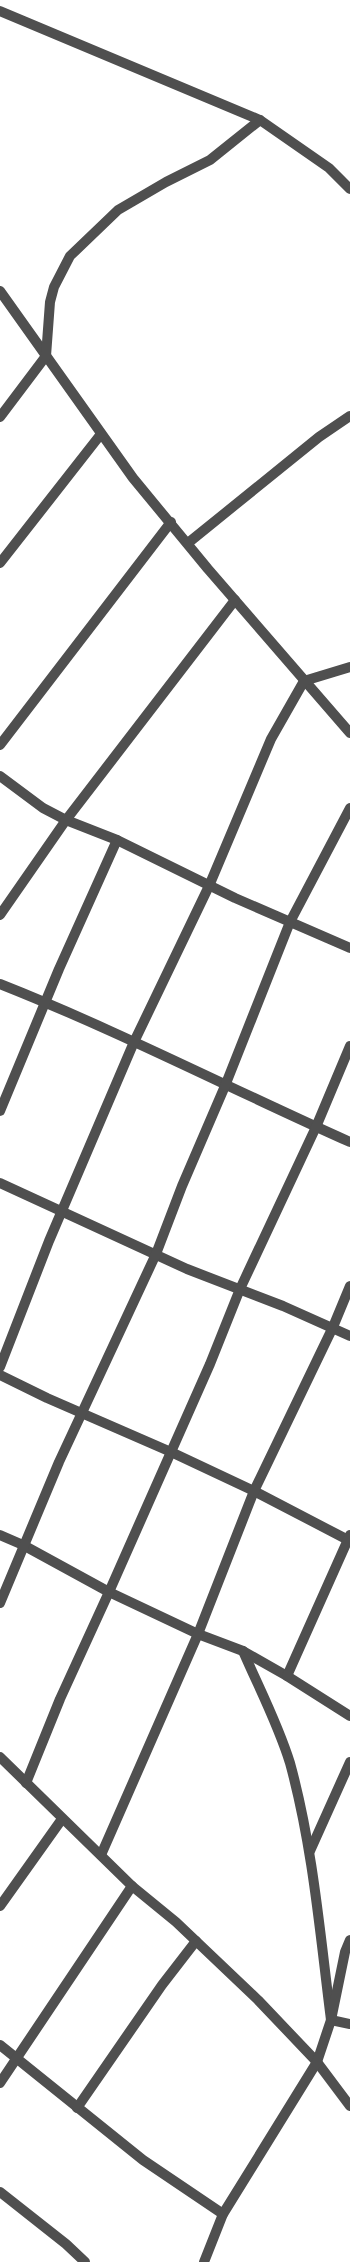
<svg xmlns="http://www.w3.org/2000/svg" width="350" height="2262" viewBox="0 0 350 2262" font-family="Raleway,sans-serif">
<rect width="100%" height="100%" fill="#fff"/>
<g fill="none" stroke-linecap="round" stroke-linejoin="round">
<g stroke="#4f4f4f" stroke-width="10">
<path d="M0,11l260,109 69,48 21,21"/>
<path d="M0,291l133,187 75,91 142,164"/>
<path d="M0,417l46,-61 4,-54 4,-15 16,-31 48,-46 48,-28 44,-22 50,-40"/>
<path d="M188,543l131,-106 31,-21"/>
<path d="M0,563l101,-129"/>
<path d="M0,745l171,-223"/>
<path d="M0,776l43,32 23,12 51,20 118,58 115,50"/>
<path d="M0,915l66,-95 169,-220"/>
<path d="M0,984c119,47 233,106 350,158"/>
<path d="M0,1111l59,-142 58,-129"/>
<path d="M0,1183l187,86 96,37 67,30"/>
<path d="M0,1367l49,-126 85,-199 75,-156 62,-147 33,-58 46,-14"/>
<path d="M0,1375l47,23 124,54 83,39 96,50"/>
<path d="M0,1535l23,10 86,47 89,42 45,17 44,25 63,40"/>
<path d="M0,1603l59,-141 97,-208 26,-68 43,-100 65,-164 60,-114"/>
<path d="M243,1651c16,37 35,73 47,112 23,84 30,171 41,257l19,4"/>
<path d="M287,1676l63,-141"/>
<path d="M0,1757l132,129 44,36 82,78 59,62 33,44"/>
<path d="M26,1783l34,-84 49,-107 101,-228 30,-75 76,-162 34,-81"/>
<path d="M310,1851l40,-89"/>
<path d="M101,1855l97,-221 56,-143 79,-164 17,-41"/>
<path d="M0,1906l62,-87"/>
<path d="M0,2045l143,115 80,54"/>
<path d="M0,2083l132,-197"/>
<path d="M77,2108l85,-123 34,-44"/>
<path d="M0,2192l66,52 19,18"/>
<path d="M204,2262l19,-48 94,-152 14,-42 14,-68 5,-12"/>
</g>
</g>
</svg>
